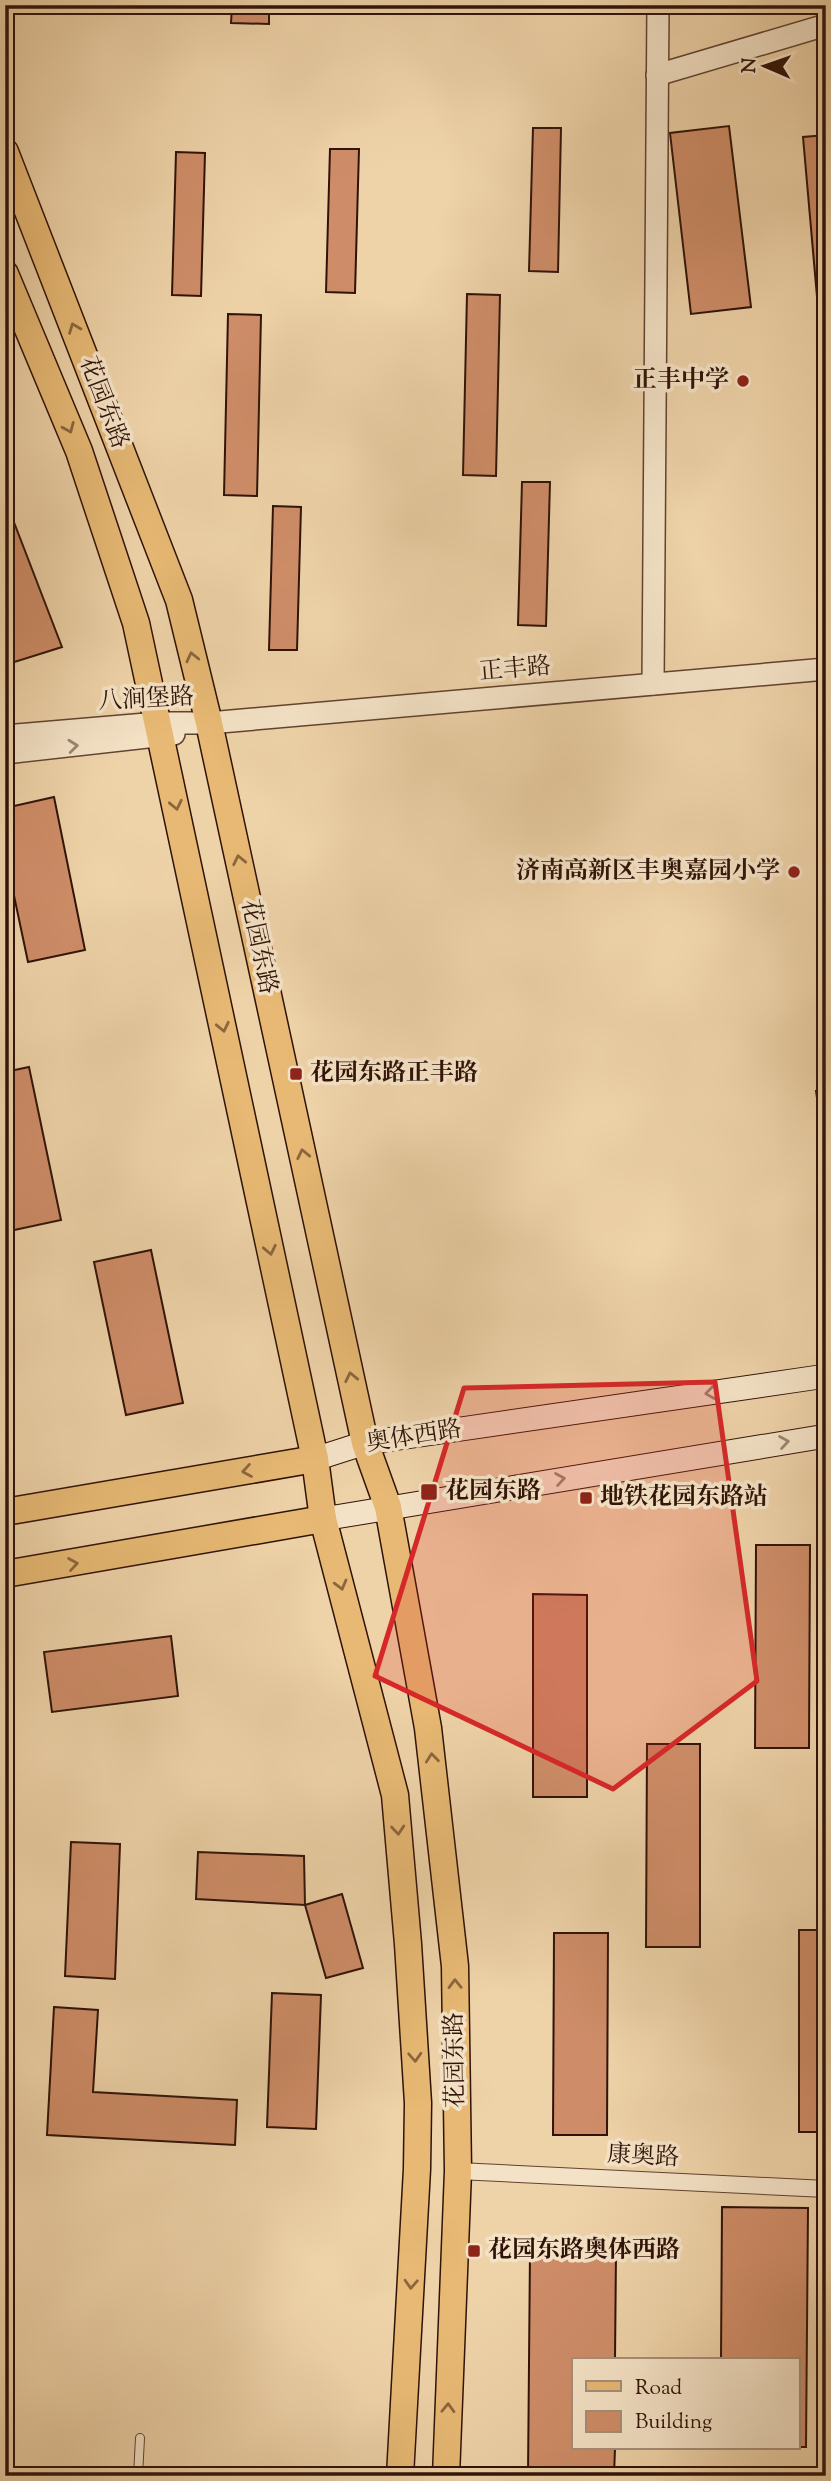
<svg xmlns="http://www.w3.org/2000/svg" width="831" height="2481" viewBox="0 0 831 2481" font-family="'Sorts Mill Goudy','Noto Serif SC',serif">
<rect width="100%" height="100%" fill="#eed2a8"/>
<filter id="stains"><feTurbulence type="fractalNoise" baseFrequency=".00286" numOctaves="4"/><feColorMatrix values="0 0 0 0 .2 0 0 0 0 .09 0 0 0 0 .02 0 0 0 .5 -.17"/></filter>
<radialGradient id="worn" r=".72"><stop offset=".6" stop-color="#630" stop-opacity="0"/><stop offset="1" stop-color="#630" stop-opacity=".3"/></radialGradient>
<g fill="#ce8d68" stroke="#301308" stroke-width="2">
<path d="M232,5h37v19l-38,-1z"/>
<path d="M729,126l22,181 -60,7 -21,-181z"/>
<path d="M533,128h28l-3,144 -29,-1z"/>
<path d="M826,135v173h-8l-15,-171z"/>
<path d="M330,149h29l-4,144 -29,-1z"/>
<path d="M176,152l29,1 -4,143 -29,-1z"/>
<path d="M467,294l33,1 -4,181 -33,-1z"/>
<path d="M228,314l33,1 -4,181 -33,-1z"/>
<path d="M522,482h28l-4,144 -28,-1z"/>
<path d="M5,499l57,148 -57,18z"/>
<path d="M273,506l28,1 -4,143h-28z"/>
<path d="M54,797l31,153 -57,12 -23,-109v-45z"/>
<path d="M29,1067l32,153 -56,12v-160z"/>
<path d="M826,1090v71l-10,-70z"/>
<path d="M151,1250l32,153 -57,12 -32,-153z"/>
<path d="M756,1545h54l-1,203h-54z"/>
<path d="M533,1594l54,1v202h-54z"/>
<path d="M171,1636l7,60 -126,16 -8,-60z"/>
<path d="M647,1744h53v203h-54z"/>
<path d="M71,1842l49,2 -5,135 -50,-3z"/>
<path d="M198,1852l106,4 1,49 -109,-6z"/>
<path d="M342,1894l21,74 -37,10 -21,-73z"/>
<rect x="799" y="1930" width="27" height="202"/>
<path d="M554,1933h54l-1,202h-54z"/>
<path d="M272,1993l49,2 -5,134 -49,-2z"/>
<path d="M54,2007l44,3 -5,82 144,8 -2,45 -188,-10z"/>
<path d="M722,2207l86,1 -2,239h-8v-87h-77z"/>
<path d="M530,2251l86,1 -1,108h-41v88h41l-1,28h-86z"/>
</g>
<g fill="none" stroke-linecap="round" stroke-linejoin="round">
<g stroke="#604330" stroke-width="10">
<path id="service" d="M138,2476l2,-38"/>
</g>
<g stroke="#604330" stroke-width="18">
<path id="minor" d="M458,2171l368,18"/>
</g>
<g stroke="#604330" stroke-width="24">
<g id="tertiary">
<path d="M657,75l169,-50"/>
<path d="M653,684l5,-679"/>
<path d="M5,736l153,-13h51l617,-54"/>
<path d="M5,753l169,-19"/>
</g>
</g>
<g stroke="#301308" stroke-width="25">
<g id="secondary">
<path d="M315,1459l50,-16 461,-67"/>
<path d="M323,1519l503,-83"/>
</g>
</g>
<g stroke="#301308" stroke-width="29">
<g id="primary">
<path d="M5,152l174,448 30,123 156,720 23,64 40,221 27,238 3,205 -12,305"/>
<path d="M5,274l74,177 57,172 179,836 8,60 72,276 13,149 10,159 -1,66 -17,307"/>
<path d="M5,1512l310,-53"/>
<path d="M5,1574l318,-55"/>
</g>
</g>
<use href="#service" stroke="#f4e2c6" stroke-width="8"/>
<use href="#minor" stroke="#f4e2c6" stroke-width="16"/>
<use href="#tertiary" stroke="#f4e2c6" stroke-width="21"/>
<use href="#secondary" stroke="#f4e2c6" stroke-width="23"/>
<use href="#primary" stroke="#e7b974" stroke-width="26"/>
</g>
<defs><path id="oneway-chevron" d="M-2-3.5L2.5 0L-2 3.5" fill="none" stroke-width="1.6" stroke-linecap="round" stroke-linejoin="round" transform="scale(1.75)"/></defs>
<g stroke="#8c663e">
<use href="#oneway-chevron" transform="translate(74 328) rotate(-111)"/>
<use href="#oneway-chevron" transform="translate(69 428) rotate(67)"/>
<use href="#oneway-chevron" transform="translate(192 657) rotate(-103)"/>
<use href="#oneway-chevron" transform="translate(176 805) rotate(78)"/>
<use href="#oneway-chevron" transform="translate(239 860) rotate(-102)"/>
<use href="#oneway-chevron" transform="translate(223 1027) rotate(78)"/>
<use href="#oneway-chevron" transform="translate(303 1154) rotate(-102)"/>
<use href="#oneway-chevron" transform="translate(270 1250) rotate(78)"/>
<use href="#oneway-chevron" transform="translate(351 1377) rotate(-102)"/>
<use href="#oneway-chevron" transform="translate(247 1471) rotate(170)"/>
<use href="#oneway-chevron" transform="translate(73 1564) rotate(-9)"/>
<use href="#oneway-chevron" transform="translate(341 1585) rotate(75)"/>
<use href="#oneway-chevron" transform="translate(432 1758) rotate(-96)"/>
<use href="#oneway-chevron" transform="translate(398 1830) rotate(85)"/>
<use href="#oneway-chevron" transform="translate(455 1984) rotate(-91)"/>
<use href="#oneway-chevron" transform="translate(415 2057) rotate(87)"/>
<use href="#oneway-chevron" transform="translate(411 2284) rotate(93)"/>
<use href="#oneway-chevron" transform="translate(448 2408) rotate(-88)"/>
</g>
<g stroke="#9c8570">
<use href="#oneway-chevron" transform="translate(73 746) rotate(-6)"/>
<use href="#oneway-chevron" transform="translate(710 1393) rotate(172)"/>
<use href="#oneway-chevron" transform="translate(784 1442) rotate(-9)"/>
<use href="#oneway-chevron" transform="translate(560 1479) rotate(-9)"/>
</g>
<path fill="#d62828" fill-opacity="0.2" stroke="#d62828" stroke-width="5" stroke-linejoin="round" d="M715,1382l42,299 -144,108 -238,-113 89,-288z"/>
<g fill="#8f2418" stroke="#f4e2c6" stroke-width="2.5">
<circle cx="743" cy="381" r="7"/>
<circle cx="794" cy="872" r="7"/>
<rect x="289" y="1067" width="14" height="14" rx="3.5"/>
<rect x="420" y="1483" width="18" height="18" rx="3.5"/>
<rect x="579" y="1491" width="14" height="14" rx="3.5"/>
<rect x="467" y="2244" width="14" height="14" rx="3.5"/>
</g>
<g text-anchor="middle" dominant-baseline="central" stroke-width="7" stroke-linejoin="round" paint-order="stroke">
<g font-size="24" font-weight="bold" fill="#301308" stroke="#f4e2c6" text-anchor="start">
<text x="729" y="381" text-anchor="end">正丰中学</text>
<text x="780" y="872" text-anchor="end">济南高新区丰奥嘉园小学</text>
<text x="310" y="1074">花园东路正丰路</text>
<text x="445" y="1492">花园东路</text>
<text x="600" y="1498">地铁花园东路站</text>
<text x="488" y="2251">花园东路奥体西路</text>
</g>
<g font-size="24" fill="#301308" stroke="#f4e2c6">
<text transform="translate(103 403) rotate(69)">花园东路</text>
<text transform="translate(515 670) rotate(-5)">正丰路</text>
<text transform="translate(146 700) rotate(-3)">八涧堡路</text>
<text transform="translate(258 947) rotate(78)">花园东路</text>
<text transform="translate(414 1437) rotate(-9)">奥体西路</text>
<text transform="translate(456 2060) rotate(-91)">花园东路</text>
<text transform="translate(643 2157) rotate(3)">康奥路</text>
</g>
</g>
<rect width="831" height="2481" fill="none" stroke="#eed2a8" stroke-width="28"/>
<rect x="7" y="7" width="817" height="2467" fill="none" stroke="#301308" stroke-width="3.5"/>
<rect x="14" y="14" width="803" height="2453" fill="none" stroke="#301308" stroke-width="2"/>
<rect x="572" y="2358" width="228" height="91" fill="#f4e2c6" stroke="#a68f7a" stroke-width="2"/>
<rect x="586" y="2381" width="35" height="10" fill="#e7b974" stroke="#a68f7a" stroke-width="2"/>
<text x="635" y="2394" font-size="21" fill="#301308">Road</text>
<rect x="586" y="2411" width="35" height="21" fill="#ce8d68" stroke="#a68f7a" stroke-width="2"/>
<text x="635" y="2428" font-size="21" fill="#301308">Building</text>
<g transform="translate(765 66) rotate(272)" stroke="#f4e2c6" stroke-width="5" paint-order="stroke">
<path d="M0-5L12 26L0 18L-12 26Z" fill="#301308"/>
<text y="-10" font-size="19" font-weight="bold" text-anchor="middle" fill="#301308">N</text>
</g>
<rect width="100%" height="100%" filter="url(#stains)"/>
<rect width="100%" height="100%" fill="url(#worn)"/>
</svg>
